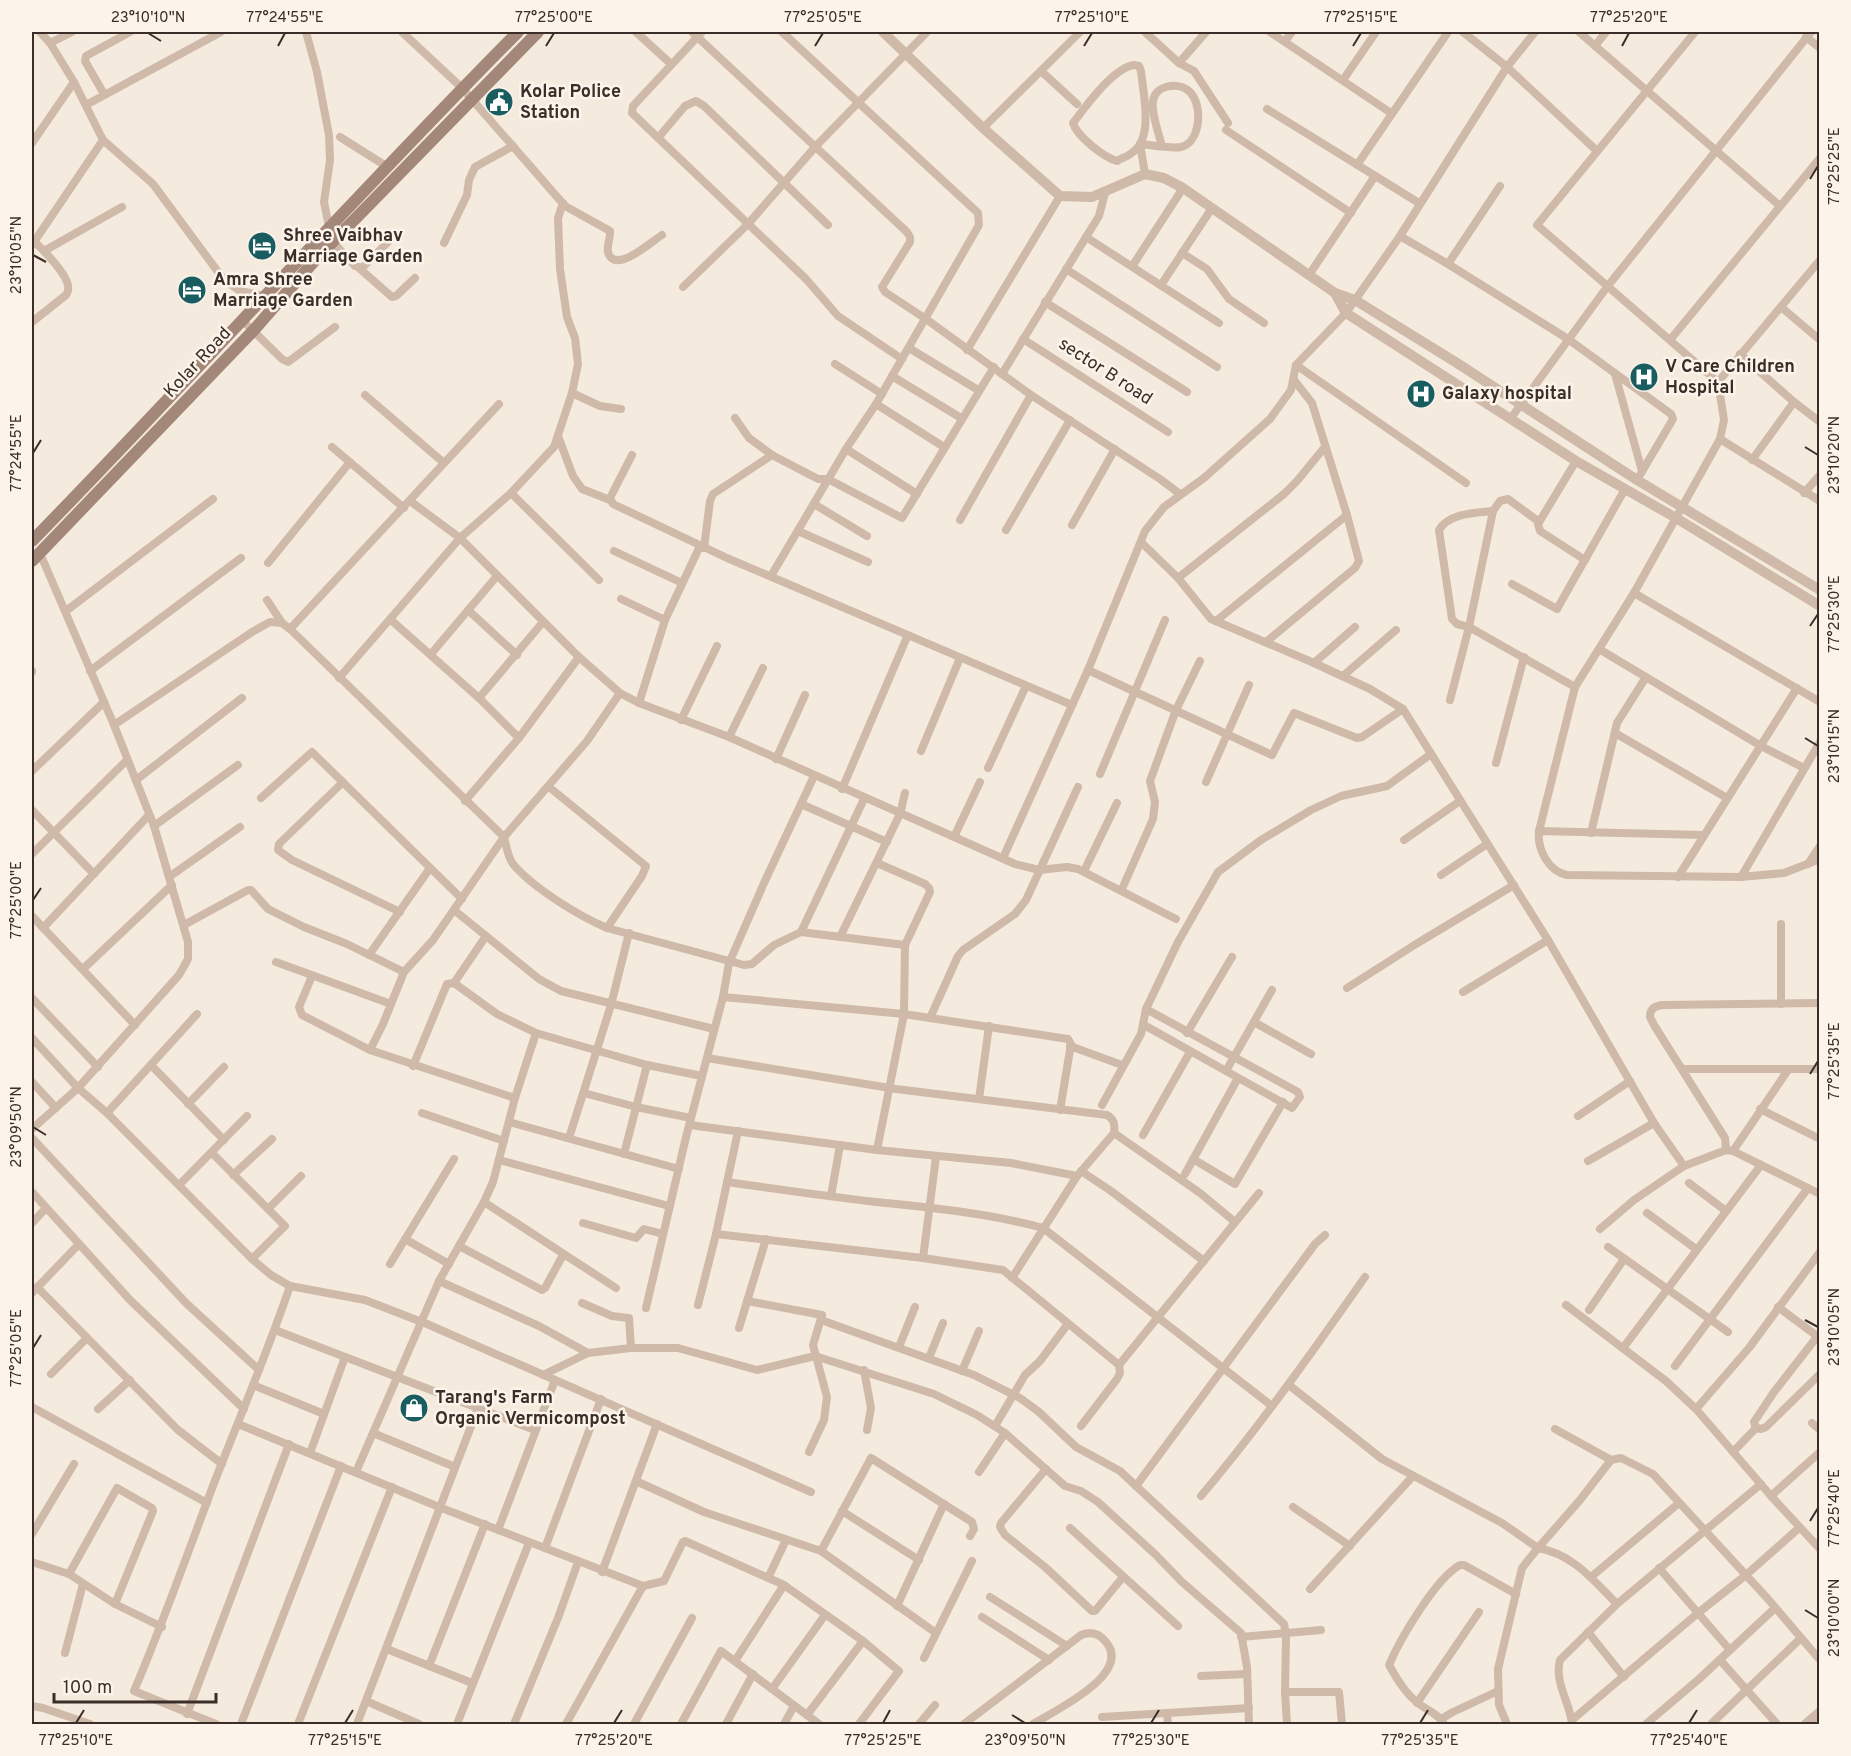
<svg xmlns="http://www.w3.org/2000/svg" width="1851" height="1756" viewBox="0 0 1851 1756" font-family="Overpass,sans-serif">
<rect width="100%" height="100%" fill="#f5eade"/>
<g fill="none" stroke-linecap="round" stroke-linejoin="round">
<g stroke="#cfb9a8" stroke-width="8">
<path d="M40,32l10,11 24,39 29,58 50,44 71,96 16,11 28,6"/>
<path d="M306,32l11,40 12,63 1,25 -6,42 5,25 4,15 22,24 7,2 31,-31"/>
<path d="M402,32l60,56 103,118 45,25c1,8 -5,16 -1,24 9,17 42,-13 53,-20"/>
<path d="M636,32l35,32"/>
<path d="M692,32l215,200 3,5v5l-28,45 3,5 41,27 105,76 129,84 20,15"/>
<path d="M702,32l-69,74 -1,7 174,166 32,37 64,43"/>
<path d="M1145,32l34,31"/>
<path d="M1206,32l-27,31 15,8 34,52"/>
<path d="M1270,32l121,81"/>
<path d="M1463,32l44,35 90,84"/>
<path d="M1579,32l201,174"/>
<path d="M1695,32l-158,193 181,157"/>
<path d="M1806,37l14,11"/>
<path d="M1285,41l7,-9"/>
<path d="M50,43l22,-11"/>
<path d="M1595,46l11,-14"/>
<path d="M1134,65l5,1 2,5c2,22 13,66 -8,81 -4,4 -11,6 -16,9 -14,-4 -40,-25 -44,-38 13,-17 40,-55 61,-58z"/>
<path d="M1041,71l36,33"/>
<path d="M1343,80l33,-48"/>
<path d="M104,94l-19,-33 1,-5 44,-24"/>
<path d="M86,105l135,-73"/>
<path d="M1267,109l152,94"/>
<path d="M983,128l97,-96"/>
<path d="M1226,130l125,83"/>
<path d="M340,137l46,29"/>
<path d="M658,138l27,-32 11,-5 8,5 124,119"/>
<path d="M32,143l42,-61"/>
<path d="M1357,165l91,-133"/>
<path d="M1145,174l-5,-30c11,1 31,5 41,3 8,-2 13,-9 15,-16 4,-12 3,-29 -6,-39 -11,-11 -35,-7 -37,9 -2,11 6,34 9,45"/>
<path d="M1500,186l-52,78 120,75 103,75 2,5 -36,61"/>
<path d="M1400,236l48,28"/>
<path d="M1086,237l133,86"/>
<path d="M444,243l23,-48 2,-15 6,-13 38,-21"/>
<path d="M32,245l71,-105"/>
<path d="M44,251l78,-44"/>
<path d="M1182,253l25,16 22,30 35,24"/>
<path d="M1133,265l50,-77"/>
<path d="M359,268l33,29 4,-1 19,-18"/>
<path d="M1066,269l151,98"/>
<path d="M1309,275l66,-99"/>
<path d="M1161,285l51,-77"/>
<path d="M683,287l65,-63 68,-78 111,-114"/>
<path d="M1045,302l142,90"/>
<path d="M1781,307l39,33"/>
<path d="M242,320l40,39 6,3 47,-35"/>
<path d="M32,322l34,-27c2,-4 3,-4 2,-9 -1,-12 -27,-39 -36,-46"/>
<path d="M1023,339l145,93"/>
<path d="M1670,340l150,-182"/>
<path d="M909,348l69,42"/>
<path d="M967,350l93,-154"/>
<path d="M1740,354l54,48 26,20"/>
<path d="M835,364l47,30"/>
<path d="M1296,365l170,118"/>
<path d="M1002,374l97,-158 6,-23"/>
<path d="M1615,374l27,97"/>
<path d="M892,376l69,42"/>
<path d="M572,393l28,13 21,3"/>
<path d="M365,395l79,68"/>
<path d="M876,404l68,43"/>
<path d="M735,418l14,20 23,17 46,24h10l74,39 92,-151"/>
<path d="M1511,418l96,-131 204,-255"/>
<path d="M558,436l15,40 9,13 28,11"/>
<path d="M1720,439l100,62"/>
<path d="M332,447l72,61"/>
<path d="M846,449l71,45"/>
<path d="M632,455l-22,43 3,6 114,54 345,147"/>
<path d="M1752,460l42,-58"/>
<path d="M1576,461l-38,63 2,7 45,29"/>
<path d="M511,493l88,87"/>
<path d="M1804,493l16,-18"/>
<path d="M410,501l50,37 119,119 41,36 19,10 90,34 286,127 24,6 28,-3 11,2 98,50"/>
<path d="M814,504l53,32"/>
<path d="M1493,511c-18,2 -44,2 -54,19l13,89 5,5 12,3 106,60"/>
<path d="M960,520l71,-125"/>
<path d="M1072,525l43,-76"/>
<path d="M1006,530l64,-110"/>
<path d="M798,531l70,31"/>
<path d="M1142,543l36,35 33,41 103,44 56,26 33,20 145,231 106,183 30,43 42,-16 -1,-12 -71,-113 -4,-8c0,-9 5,-11 13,-12l157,-2"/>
<path d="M704,548l6,-47 3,-7 59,-39"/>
<path d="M614,551l68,32"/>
<path d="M268,563l82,-101"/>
<path d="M771,576l75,-127 30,-45 103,-179 -1,-12 -196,-181"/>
<path d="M1178,578l106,-84 13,-13 27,-33"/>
<path d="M1512,584l45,25 68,-120"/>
<path d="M1634,593l186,109"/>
<path d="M621,599l44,21"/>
<path d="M267,600l15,23"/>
<path d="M468,610l49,45"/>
<path d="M66,611l147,-112"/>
<path d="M391,620l88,78 40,40"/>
<path d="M1216,621l131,-106"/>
<path d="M290,629l209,-225"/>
<path d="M1266,642l89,-74 4,-7 -12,-46 -35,-112 -18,-23"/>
<path d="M1599,649l162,97 43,22"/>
<path d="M431,654l66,-78"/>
<path d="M1314,663l41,-36"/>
<path d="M1088,670l184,85 22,-42 63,25 5,-1 41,-28"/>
<path d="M90,671l151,-113"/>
<path d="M32,672v-1"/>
<path d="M1343,676l53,-46"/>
<path d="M339,678l121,-140 51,-45 43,-46 18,-54 6,-29 -3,-26 -8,-21 -7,-48 -2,-51 5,-15"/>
<path d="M479,698l64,-76"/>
<path d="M1450,700l19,-73 24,-116 7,-10 8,-2 30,22"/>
<path d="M639,703l26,-83 35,-74"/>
<path d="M681,720l36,-74"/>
<path d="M114,725l138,-93 18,-10 12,1 8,6 214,208c2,8 4,21 9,27 20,24 66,52 94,64l137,37 8,-1 22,-19 27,-13 63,-133"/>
<path d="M1615,733l112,65"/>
<path d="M729,737l34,-69"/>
<path d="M921,751l39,-93"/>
<path d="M776,759l29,-64"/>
<path d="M1496,763l28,-106"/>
<path d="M988,768l38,-82"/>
<path d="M32,771l72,-69"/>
<path d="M1100,774l65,-154"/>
<path d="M136,780l106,-82"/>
<path d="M343,782l-64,62 -1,6 14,10 108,52"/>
<path d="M1206,782l43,-97"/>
<path d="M549,787l97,79 -4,10 -35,52"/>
<path d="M842,789l65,-152"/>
<path d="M261,798l51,-46 150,147"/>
<path d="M465,801l54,-63 60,-81"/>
<path d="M801,804l86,38"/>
<path d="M32,810l62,64"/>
<path d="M154,826l84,-61"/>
<path d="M1539,831l36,-144 59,-94 86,-154 4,-19 -6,-38 102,-122"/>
<path d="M1591,833l26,-110 29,-46"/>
<path d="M1703,835l-164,-4c-2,18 9,40 28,44l174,2 43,-4 36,-14"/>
<path d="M954,837l26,-55"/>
<path d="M1404,840l56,-39"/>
<path d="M32,854l95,-94"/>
<path d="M1003,858l85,-188 57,-139 19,-24 40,-29 66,-59 21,-29 5,-25 50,-52 54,-77 107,-169 28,-35"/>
<path d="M877,863l48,21 4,4 1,4 -25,53 -1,69 -27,136"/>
<path d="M1808,864l12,-18"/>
<path d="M1084,871l33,-68"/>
<path d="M1441,875l46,-31"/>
<path d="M169,877l71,-50"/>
<path d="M1678,877l119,-189"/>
<path d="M1741,877l79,-135"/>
<path d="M1122,889l31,-70 2,-17 -5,-21 26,-71 24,-49"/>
<path d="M454,910l85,69 22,12 153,38"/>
<path d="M32,916l103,109"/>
<path d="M1781,924v80"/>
<path d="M184,925l64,-35h3l17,19 36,18 43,17 57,28"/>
<path d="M43,928l106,-113"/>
<path d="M801,932l104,13"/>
<path d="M840,937l60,-123 5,-21"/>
<path d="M369,955l61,-87"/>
<path d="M276,962l115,42"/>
<path d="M83,969l89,-84"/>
<path d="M312,976l-13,31 3,8 68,35 145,48"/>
<path d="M454,983l43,31 39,19 111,32 55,11"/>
<path d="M1347,988l69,-44 98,-59"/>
<path d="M1463,992l85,-52"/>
<path d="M723,997l181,17 164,25 3,5 -11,66"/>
<path d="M32,998l66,69"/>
<path d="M930,1018l28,-62 5,-6 52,-36 11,-14 52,-113"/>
<path d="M1254,1022l57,32"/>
<path d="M1144,1025l148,83 8,-11 -2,-5 -152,-83"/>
<path d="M1187,1033l45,-76"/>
<path d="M32,1038l46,50 29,25 145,146 19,16 19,11 75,14 62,24 384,168"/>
<path d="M1070,1046l52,19"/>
<path d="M370,1050l13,-26 21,-52 29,-32 71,-103 83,-96 33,-48"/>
<path d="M707,1058l189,31 211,26c7,4 8,9 7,18l-37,43 -65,102"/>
<path d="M151,1065l73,75"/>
<path d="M413,1066l34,-82 7,-1 32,-47"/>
<path d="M1682,1069h138"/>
<path d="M1226,1071l46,-81"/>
<path d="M32,1082l24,26"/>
<path d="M584,1093l52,14 55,11"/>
<path d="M979,1099l10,-73"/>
<path d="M188,1104l36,-37"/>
<path d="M1102,1105l39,-71 5,-25 32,-67 40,-70 43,-32 50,-30 30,-14 46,-10 44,-32"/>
<path d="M1760,1109l60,30"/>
<path d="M107,1113l90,-99"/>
<path d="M422,1113l82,28"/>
<path d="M1578,1116l52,-35"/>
<path d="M509,1122l170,47"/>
<path d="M690,1125l187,25 134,13 66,13"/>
<path d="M32,1129l46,-41 101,-113 9,-16v-17l-34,-116 -40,-101 -75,-174"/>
<path d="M1114,1133l86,60 35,29"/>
<path d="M1143,1135l47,-83"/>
<path d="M32,1138l154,165 73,67"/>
<path d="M569,1138l42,-133 18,-72"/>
<path d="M1726,1150l7,1 87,43"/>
<path d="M1733,1151l55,-81"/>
<path d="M212,1153l73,73 -33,33"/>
<path d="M624,1154l23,-89"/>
<path d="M1193,1159l42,25 48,-82"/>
<path d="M499,1160l170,46"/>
<path d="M1588,1161l66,-38"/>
<path d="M1081,1171l30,20 93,70"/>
<path d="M1185,1174l53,-96"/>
<path d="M233,1175l39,-36"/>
<path d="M727,1182c49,7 99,14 149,20 57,6 112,11 167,26l229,178"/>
<path d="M1689,1183l37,28"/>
<path d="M180,1184l67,-68"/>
<path d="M32,1192l98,108 114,109"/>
<path d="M831,1196l9,-51"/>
<path d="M484,1202l132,86"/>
<path d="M268,1209l33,-33"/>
<path d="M1647,1213l49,36"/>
<path d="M32,1223l14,-15"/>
<path d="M583,1223l53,15 8,-9 19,5"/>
<path d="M1600,1229l34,-29 50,-34"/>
<path d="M716,1234l207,24 80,12 116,95 140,-172"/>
<path d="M405,1239l44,25"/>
<path d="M459,1246l83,44 3,-2 18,-33"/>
<path d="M1608,1247l120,85"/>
<path d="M923,1258l13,-101"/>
<path d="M390,1264l64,-105"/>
<path d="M439,1281l100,45 49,27"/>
<path d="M37,1287l141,143 44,34"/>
<path d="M32,1293l47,-49"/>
<path d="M747,1301l75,14 -9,30 14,52 -3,23 -15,32"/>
<path d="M582,1303l30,13 17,2 2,30"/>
<path d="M698,1305l18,-71 22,-103"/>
<path d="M1566,1305l100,76 30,28 75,87 49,53"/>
<path d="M1778,1307l39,29"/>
<path d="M646,1308l40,-171 37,-140 6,-34 35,-80 50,-107"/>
<path d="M1589,1310l35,-51"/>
<path d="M821,1320l153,55 46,23 19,14 37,35 44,24 164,153 2,10 -1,58 2,32"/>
<path d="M739,1328l27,-89"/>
<path d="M275,1330l260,100"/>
<path d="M1820,1333l-46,59 -20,30 2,6 5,1 5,-2 54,-53"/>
<path d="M899,1347l16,-40"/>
<path d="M1623,1348l138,-183"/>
<path d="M929,1358l14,-35"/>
<path d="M1675,1366l133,-178"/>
<path d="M864,1370l7,38 -4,22"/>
<path d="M962,1371l17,-40"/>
<path d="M51,1374l36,-36"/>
<path d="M543,1375l45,-22 43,-5h47l79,22 58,-14 119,38 43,21 28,18 60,53 16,5 17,11 58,53 26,27 59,51 6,34 2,57"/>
<path d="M253,1385l71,29"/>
<path d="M1289,1385l93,74 120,64 36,25 42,-48 31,-40 -56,-31"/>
<path d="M32,1407l175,96"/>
<path d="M98,1409l32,-29"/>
<path d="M1696,1409l53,-61 71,-96"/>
<path d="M1812,1423l8,7"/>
<path d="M238,1424l201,83 204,79 21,-5 19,-39 2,-1 99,44 79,56 36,30 -40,53"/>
<path d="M995,1426l30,-51 15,-14 27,-36"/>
<path d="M1081,1426l36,-47 3,-6 -1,-8"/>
<path d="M373,1433l82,34"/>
<path d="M1733,1452l23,-24"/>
<path d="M310,1453l35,-96"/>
<path d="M1611,1460l10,-2 32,16 115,125 52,61"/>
<path d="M1046,1469l-45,54 -1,4 5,8 40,32 47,44h3l28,-34"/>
<path d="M356,1472l83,-191 45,-79 9,-20 22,-84 21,-65"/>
<path d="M979,1472l26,-39"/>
<path d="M636,1481l68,31 117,39 115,82"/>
<path d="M1136,1486l179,-242 10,-9"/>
<path d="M1201,1496c59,-70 112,-145 164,-219"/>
<path d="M1771,1496l49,-44"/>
<path d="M1293,1507l57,39"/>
<path d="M842,1511l77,49"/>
<path d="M1070,1528l108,98"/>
<path d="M498,1530l57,-150"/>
<path d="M32,1534l42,-70"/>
<path d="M545,1548l56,-149"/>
<path d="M821,1551l50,-93 101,64 2,7 -4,7"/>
<path d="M32,1562l37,12 46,30 47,23"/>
<path d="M1659,1568l71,82"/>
<path d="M602,1572l55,-148"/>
<path d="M69,1574l48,-86 35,20 1,3 -38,93"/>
<path d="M1591,1577l88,-74"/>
<path d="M768,1578l18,-38"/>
<path d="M1310,1589l103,-113"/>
<path d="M990,1597l77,49"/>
<path d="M897,1606l47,-102"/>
<path d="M982,1617l67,43"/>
<path d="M1588,1632l36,45"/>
<path d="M1241,1637l80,-7"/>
<path d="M387,1649l85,34"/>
<path d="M65,1653l18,-69"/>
<path d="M924,1658l48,-97"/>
<path d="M1720,1660l57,64"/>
<path d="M735,1661l49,-76"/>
<path d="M429,1666l56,-142"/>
<path d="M1201,1676l46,-2"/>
<path d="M772,1689l53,-74"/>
<path d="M1285,1692h54l3,32"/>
<path d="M366,1701l53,23"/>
<path d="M1417,1703l62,-91"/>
<path d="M32,1706l11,2 47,16"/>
<path d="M1167,1713l1,11"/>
<path d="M187,1714l102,-270"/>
<path d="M807,1715l56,-74"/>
<path d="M1102,1717l147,-9"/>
<path d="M1441,1719l12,-7 45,-21"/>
<path d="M1572,1720l126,-107 48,-38 53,-47"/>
<path d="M1712,1723l88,-84"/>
<path d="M216,1724l-82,-33c30,-70 55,-142 82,-213 25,-64 52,-127 74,-192"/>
<path d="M241,1724l100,-258"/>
<path d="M298,1724l94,-237"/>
<path d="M357,1724l121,-316"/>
<path d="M457,1724l72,-181"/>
<path d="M514,1724l44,-106 20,-56"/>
<path d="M566,1724l77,-138"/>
<path d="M634,1724l58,-106"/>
<path d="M681,1724l40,-73 98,73"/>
<path d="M726,1724l27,-50"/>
<path d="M784,1724l10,-18"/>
<path d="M919,1724l16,-19"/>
<path d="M964,1724l117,-89c10,-4 18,-2 25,7 27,32 -52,69 -73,82"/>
<path d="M1444,1724c-5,-10 -18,-14 -26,-21 -13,-10 -21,-24 -29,-38 11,-26 47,-87 71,-100h4l52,29"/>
<path d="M1507,1724l-8,-19 -1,-36 24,-101 16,-20c35,6 55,32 79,56"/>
<path d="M1572,1724c-2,-22 -18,-41 -12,-64l57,-56 144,-120"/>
<path d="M1646,1724l53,-45 75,-70"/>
</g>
<g stroke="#cfb9a8" stroke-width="10">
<path d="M883,32l100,96 77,68 32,1 53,-23 19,4 19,10 152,105 20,7 102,63 180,117 183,110"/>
<path d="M1335,293l11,20 230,148 100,57 144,88"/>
<path d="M1806,1724l14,-12"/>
</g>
<g stroke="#a38879" stroke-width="12">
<path d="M32,541c164,-168 321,-343 486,-509"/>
<path d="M32,561l221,-230 63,-72 222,-227"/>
</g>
</g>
<path fill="none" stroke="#3b2e29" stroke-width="2" d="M148,33l13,8M278,46l7,-13M546,46l8,-13M815,46l8,-13M1084,46l8,-13M1353,46l8,-13M1622,46l7,-13M1810,179l8,-13M33,255l13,7M1805,447l13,8M33,453l8,-13M1810,626l8,-12M1805,738l13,8M33,900l8,-12M1810,1074l8,-13M33,1127l13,8M1805,1320l13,7M33,1348l8,-13M1810,1521l8,-13M1805,1610l13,8M1012,1715l13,8M76,1723l8,-13M345,1723l8,-13M614,1723l8,-13M883,1723l7,-13M1151,1723l8,-13M1420,1723l8,-13M1689,1723l8,-13"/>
<defs>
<g id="civic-disc" transform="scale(1.5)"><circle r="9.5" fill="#195d61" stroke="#fcf4eb"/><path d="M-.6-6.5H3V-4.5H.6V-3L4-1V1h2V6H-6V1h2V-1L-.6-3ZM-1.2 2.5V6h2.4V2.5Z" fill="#fff"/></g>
<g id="hotel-disc" transform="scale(1.5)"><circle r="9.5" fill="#195d61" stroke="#fcf4eb"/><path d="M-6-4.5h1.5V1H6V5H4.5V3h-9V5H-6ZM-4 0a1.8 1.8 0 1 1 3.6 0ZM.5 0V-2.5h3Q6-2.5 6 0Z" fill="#fff"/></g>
<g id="hospital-disc" transform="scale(1.5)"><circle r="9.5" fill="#195d61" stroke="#fcf4eb"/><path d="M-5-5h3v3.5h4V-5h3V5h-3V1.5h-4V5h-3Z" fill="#fff"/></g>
<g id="shop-disc" transform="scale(1.5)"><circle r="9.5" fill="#195d61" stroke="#fcf4eb"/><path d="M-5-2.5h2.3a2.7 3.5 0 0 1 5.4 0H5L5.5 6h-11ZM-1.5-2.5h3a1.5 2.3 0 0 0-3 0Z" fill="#fff"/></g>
</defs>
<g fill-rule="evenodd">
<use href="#civic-disc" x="499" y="102"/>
<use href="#hotel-disc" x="262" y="246"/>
<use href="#hotel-disc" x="192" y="290"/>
<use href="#hospital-disc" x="1644" y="377"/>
<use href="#hospital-disc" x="1421" y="394"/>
<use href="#shop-disc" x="414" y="1408"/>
</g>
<g text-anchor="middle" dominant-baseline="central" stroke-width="5" stroke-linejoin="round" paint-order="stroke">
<g font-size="18" font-weight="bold" fill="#3b2e29" stroke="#fcf4eb" text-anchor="start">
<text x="520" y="92">Kolar Police<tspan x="520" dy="21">Station</tspan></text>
<text x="283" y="236">Shree Vaibhav<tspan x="283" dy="21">Marriage Garden</tspan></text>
<text x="213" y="280">Amra Shree<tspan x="213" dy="21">Marriage Garden</tspan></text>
<text x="1665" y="367">V Care Children<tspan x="1665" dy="21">Hospital</tspan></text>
<text x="1442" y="394">Galaxy hospital</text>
<text x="435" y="1398">Tarang's Farm<tspan x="435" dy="21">Organic Vermicompost</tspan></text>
</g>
<g font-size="18" fill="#3b2e29" stroke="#fcf4eb">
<text transform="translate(198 363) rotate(-47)">Kolar Road</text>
<text transform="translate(1105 372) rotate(33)">sector B road</text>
</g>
</g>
<rect width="1851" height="1756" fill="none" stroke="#fcf4eb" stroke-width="66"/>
<path d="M54 1693v9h162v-9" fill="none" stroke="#3b2e29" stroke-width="3"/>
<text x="63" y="1693" font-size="18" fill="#3b2e29" stroke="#fcf4eb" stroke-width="4.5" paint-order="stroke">100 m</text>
<rect x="33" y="33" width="1785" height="1690" fill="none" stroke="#3b2e29" stroke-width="2"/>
<g font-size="15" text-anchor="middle" fill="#3b2e29">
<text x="148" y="22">23°10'10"N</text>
<text x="285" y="22">77°24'55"E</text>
<text x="554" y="22">77°25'00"E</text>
<text x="823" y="22">77°25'05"E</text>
<text x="1092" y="22">77°25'10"E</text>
<text x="1361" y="22">77°25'15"E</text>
<text x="1629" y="22">77°25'20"E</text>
<text transform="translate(1834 166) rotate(-90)" y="5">77°25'25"E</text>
<text transform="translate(16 255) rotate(-90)" y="5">23°10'05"N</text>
<text transform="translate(16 453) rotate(-90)" y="5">77°24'55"E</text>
<text transform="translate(1834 455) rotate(-90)" y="5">23°10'20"N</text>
<text transform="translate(1834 614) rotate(-90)" y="5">77°25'30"E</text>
<text transform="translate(1834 746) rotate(-90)" y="5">23°10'15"N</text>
<text transform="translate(16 900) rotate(-90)" y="5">77°25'00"E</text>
<text transform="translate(1834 1061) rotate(-90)" y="5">77°25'35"E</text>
<text transform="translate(16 1127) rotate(-90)" y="5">23°09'50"N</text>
<text transform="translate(1834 1327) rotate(-90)" y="5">23°10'05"N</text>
<text transform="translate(16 1348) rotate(-90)" y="5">77°25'05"E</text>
<text transform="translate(1834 1508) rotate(-90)" y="5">77°25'40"E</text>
<text transform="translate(1834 1618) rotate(-90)" y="5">23°10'00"N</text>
<text x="76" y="1745">77°25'10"E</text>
<text x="345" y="1745">77°25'15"E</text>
<text x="614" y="1745">77°25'20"E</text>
<text x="883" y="1745">77°25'25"E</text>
<text x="1025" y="1745">23°09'50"N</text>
<text x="1151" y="1745">77°25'30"E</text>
<text x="1420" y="1745">77°25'35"E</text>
<text x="1689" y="1745">77°25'40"E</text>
</g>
</svg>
